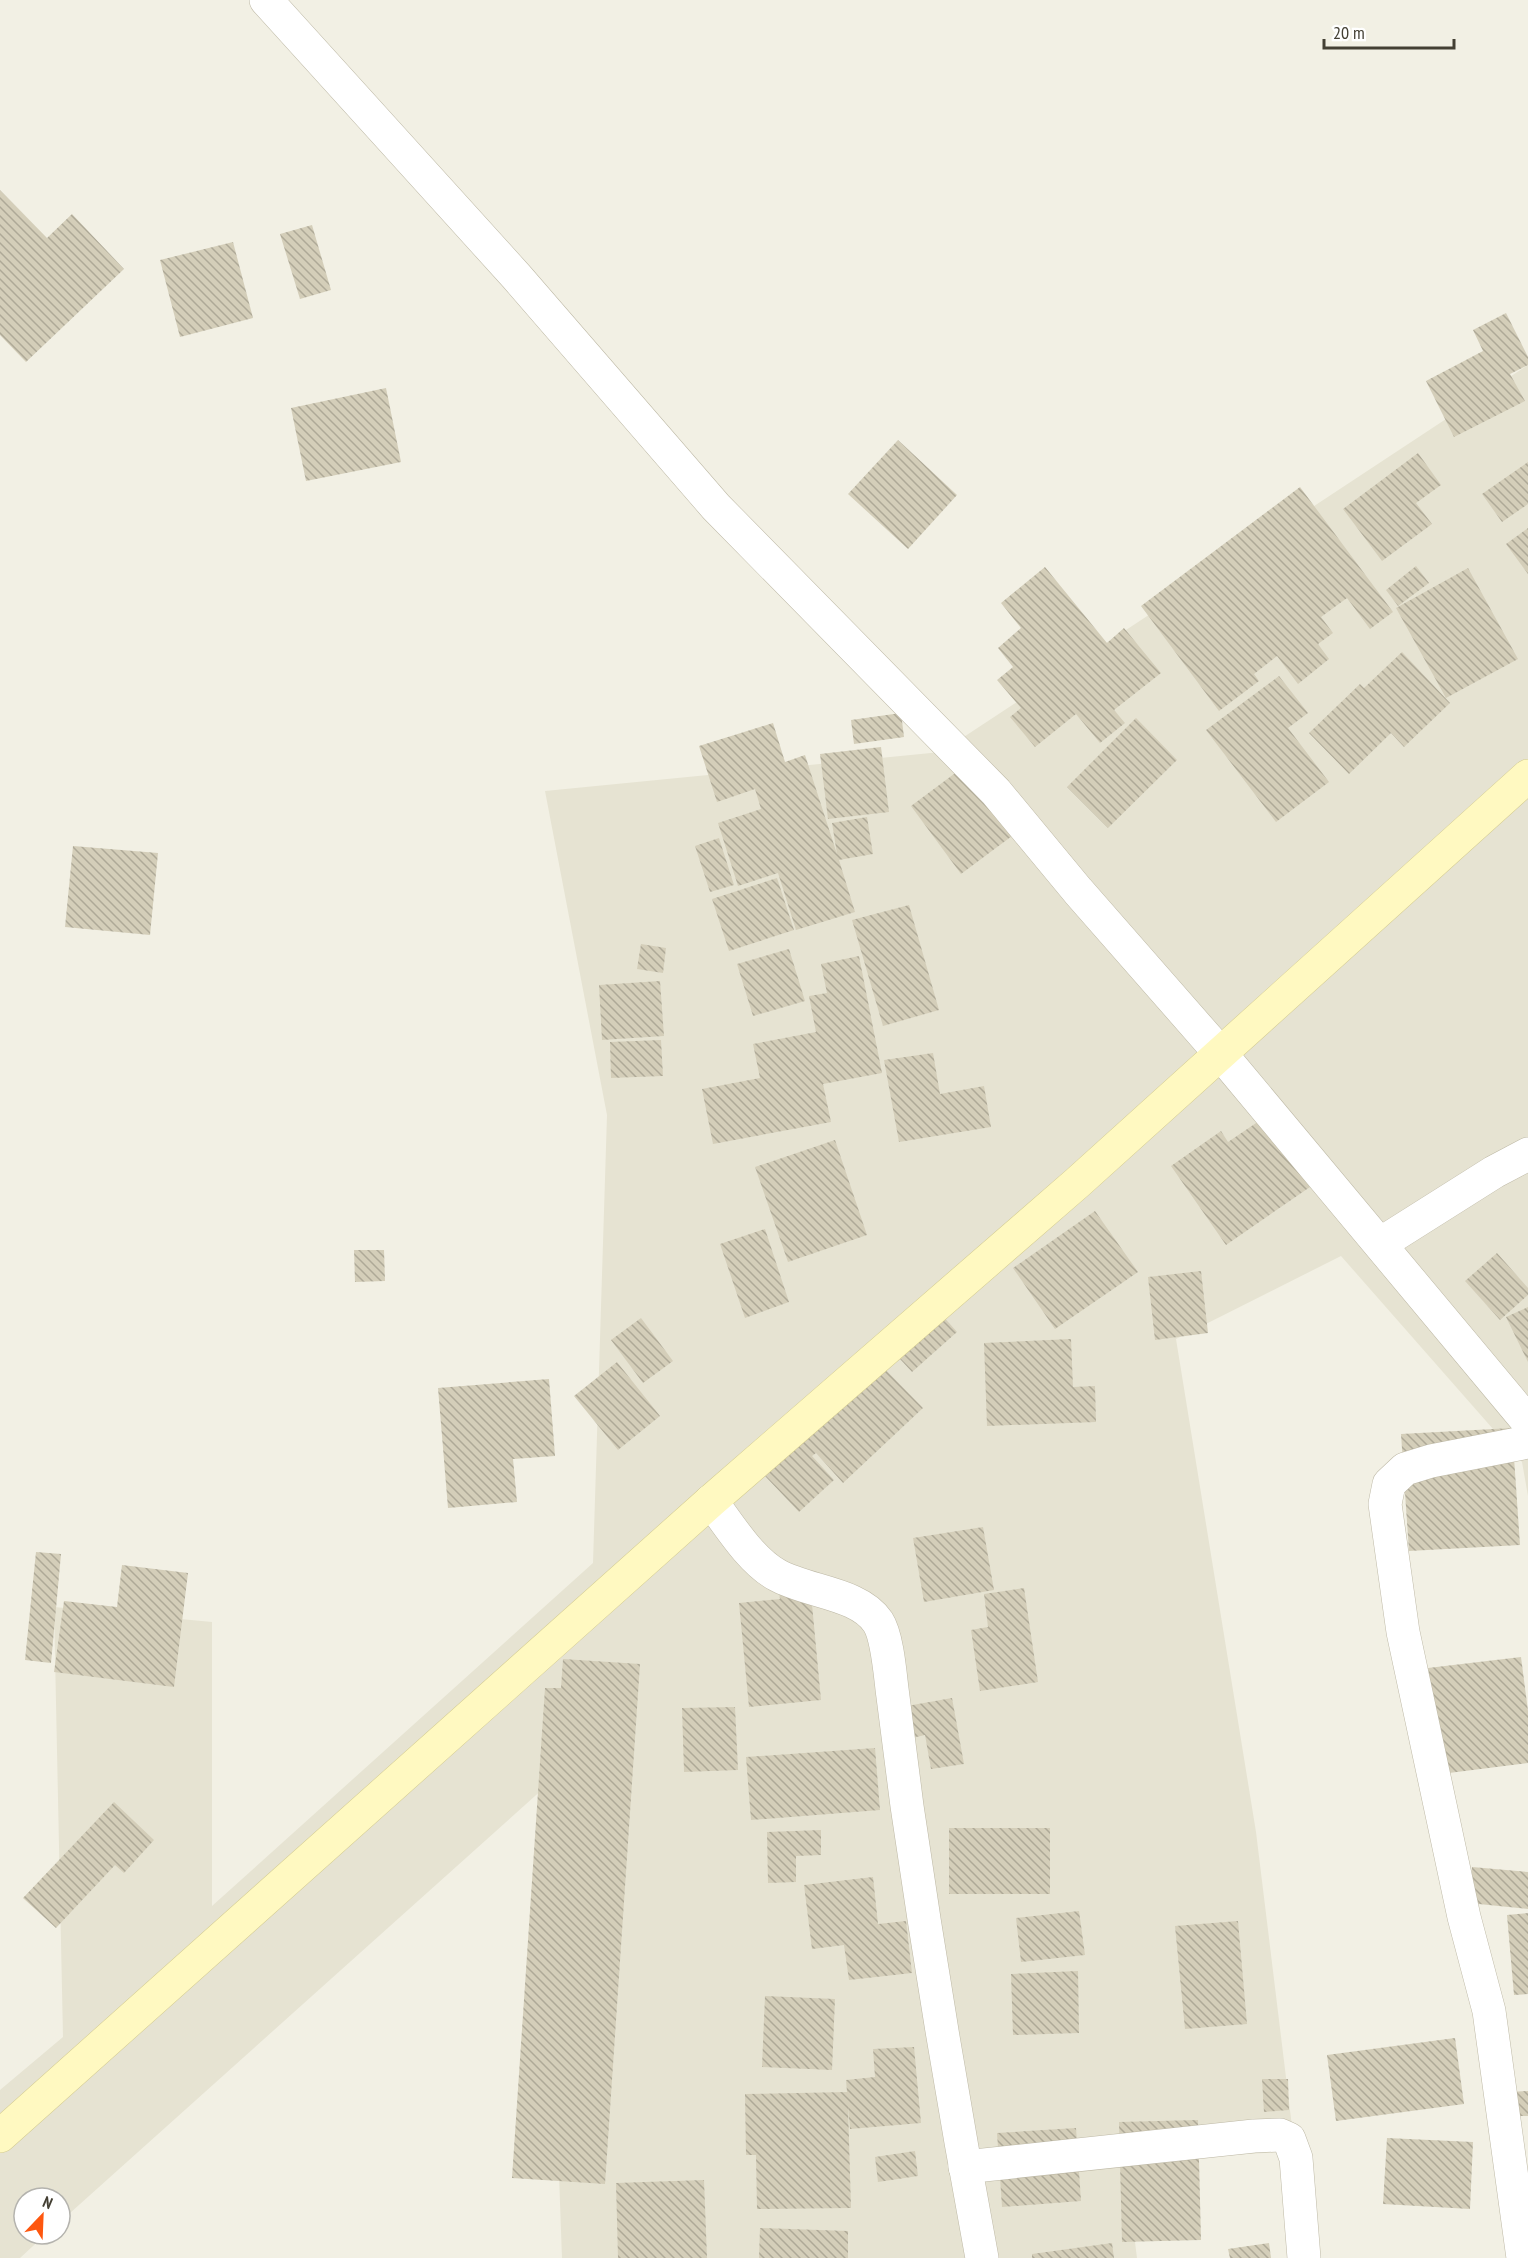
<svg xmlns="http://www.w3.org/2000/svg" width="1528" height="2258" viewBox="0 0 1528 2258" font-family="'PT Sans Narrow',sans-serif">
<defs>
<pattern id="building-back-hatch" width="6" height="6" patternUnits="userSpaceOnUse" patternTransform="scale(1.5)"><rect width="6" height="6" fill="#d4ceb9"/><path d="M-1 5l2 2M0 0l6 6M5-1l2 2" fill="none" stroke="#aea997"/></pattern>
</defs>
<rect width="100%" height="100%" fill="#f2f0e4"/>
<path fill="#e6e3d2" d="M1528,365v1131l-6,-34 -181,-206 -165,83 80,493 39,319 -170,11 12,96h-575l-17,-471 -485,435v-24h-36v36h22l-26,24h-20v-168l63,-53 -9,-430 158,15v284l381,-343 14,-448 -62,-324 396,-39z"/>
<g fill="url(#building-back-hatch)">
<path d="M0,190l47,48 25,-24 52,55 -98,93 -26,-27z"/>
<path d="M312,225l19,65 -31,9 -20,-65z"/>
<path d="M233,242l20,76 -73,19 -20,-77z"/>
<path d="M1506,313l22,44v8l-18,9 15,27 -71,36 -28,-56 57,-30 -10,-21z"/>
<path d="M386,388l15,74 -95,19 -15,-73z"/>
<path d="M898,440l59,55 -49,54 -60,-55z"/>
<path d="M1418,453l23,32 -25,18 16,21 -50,37 -39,-52z"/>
<path d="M1528,462v42l-26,18 -20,-28z"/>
<path d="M1300,487l93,125 -23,17 -23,-31 -26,19 12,16 -15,11 11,15 -31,25 -21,-28 -23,18 5,7 -40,30 -78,-105z"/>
<path d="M1528,528v46l-22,-30z"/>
<path d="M1416,566l13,17 -31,23 -12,-16z"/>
<path d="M1045,567l62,76 17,-15 37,45 -47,37 11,13 -25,20 -24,-29 -41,33 -25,-30 11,-9 -24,-28 16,-13 -15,-19 23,-20 -20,-25z"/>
<path d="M1468,568l50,91 -72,39 -50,-90z"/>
<path d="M1402,652l48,51 -46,44 -13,-14 -42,41 -40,-41 51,-49 4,4z"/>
<path d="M1279,676l29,37 -20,15 41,54 -53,40 -70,-92z"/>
<path d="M901,713l3,24 -50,7 -3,-24z"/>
<path d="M1136,718l41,42 -69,68 -41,-41z"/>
<path d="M773,723l12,39 20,-7 32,99 -5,-31 35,-6 6,37 -34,6 16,52 -59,18 -18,-57 -40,13 -20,-63 43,-14 -6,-20 -38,13 -18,-56z"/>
<path d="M881,747l8,65 -61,7 -8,-65z"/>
<path d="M962,768l50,68 -51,38 -50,-68z"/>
<path d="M719,838l15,47 -24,7 -15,-46z"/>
<path d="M73,846l85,7 -8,82 -85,-8z"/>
<path d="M777,878l17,52 -65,21 -17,-52z"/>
<path d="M909,905l30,105 -56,16 -31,-106z"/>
<path d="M641,944l25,4 -3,25 -26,-4z"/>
<path d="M789,949l16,52 -52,15 -16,-52z"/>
<path d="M859,956l23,117 -59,11 8,38 -118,22 -11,-55 58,-11 -7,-34 63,-12 -7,-36 18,-3 -6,-29z"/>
<path d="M660,981l4,55 -62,4 -3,-55z"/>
<path d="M661,1040l2,36 -52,2 -1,-36z"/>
<path d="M933,1053l7,41 44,-8 7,41 -92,15 -15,-82z"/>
<path d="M1262,1119l48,68 -84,58 -55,-79 50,-35 7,11z"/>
<path d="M835,1140l32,95 -79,27 -33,-95z"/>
<path d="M1095,1211l43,61 -83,57 -42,-61z"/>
<path d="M765,1229l24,73 -44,16 -25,-74z"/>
<path d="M354,1250h30l1,31 -30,1z"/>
<path d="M1497,1253l31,35v7l-28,25 -35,-39z"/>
<path d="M1201,1271l7,62 -53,7 -7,-63z"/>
<path d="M934,1306l23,26 -45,40 -23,-25z"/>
<path d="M1528,1307v55l-22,-45z"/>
<path d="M641,1318l32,43 -30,22 -32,-43z"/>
<path d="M1071,1339l2,48 22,-1 1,36 -109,4 -3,-83z"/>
<path d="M617,1362l43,54 -42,34 -44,-54z"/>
<path d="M878,1362l45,46 -80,75 -27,-30 -4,3 22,24 -35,32 -51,-54z"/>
<path d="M549,1379l6,77 -42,3 4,43 -69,6 -10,-120z"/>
<path d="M1512,1428l8,117 -111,6 -8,-117z"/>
<path d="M983,1527l11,63 -70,12 -11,-64z"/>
<path d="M36,1552l25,2 -10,109 -26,-3z"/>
<path d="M122,1565l66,8 -14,114 -120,-15 10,-71 53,6z"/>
<path d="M810,1583l11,117 -72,7 -10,-104 41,-4 -2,-12z"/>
<path d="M1024,1588l14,94 -58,9 -9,-61 17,-3 -4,-33z"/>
<path d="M1521,1657l7,54v52l-87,11 -13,-106z"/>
<path d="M563,1659l77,5 -35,520 -93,-6 33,-490h16z"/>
<path d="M952,1698l12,66 -33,5 -6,-34 -13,3 -5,-32z"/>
<path d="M735,1707l3,63 -54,2 -2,-64z"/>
<path d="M875,1748l5,62 -129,10 -5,-63z"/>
<path d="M114,1802l40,38 -30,33 -9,-8 -59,63 -33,-30z"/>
<rect x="949" y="1828" width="101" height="66"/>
<path d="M821,1830v25l-25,1v26l-28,1 -1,-51z"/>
<path d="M1472,1867l56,5v37l-59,-6z"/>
<path d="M873,1877l5,47 28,-3 6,52 -63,7 -5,-35 -32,4 -8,-64z"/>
<path d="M1079,1911l6,44 -64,7 -5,-44z"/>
<path d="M1528,1913v81l-14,1 -7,-80z"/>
<path d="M1238,1921l9,103 -62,5 -10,-103z"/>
<path d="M1078,1971l1,62 -66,2 -2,-61z"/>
<path d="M765,1996l70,3 -3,71 -70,-3z"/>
<path d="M1455,2038l9,66 -128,17 -9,-66z"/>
<path d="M914,2047l7,76 -71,6 -2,-23 3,102 -94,1 -1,-54h-10l-1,-61 102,-2 -1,-12 29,-3 -2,-28z"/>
<path d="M1262,2079h26l1,31 -25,2z"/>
<path d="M1528,2091v25h-16l-1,-24z"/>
<path d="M1198,2120l3,120 -79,2 -3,-120z"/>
<path d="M1076,2128l5,73 -79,6 -5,-74z"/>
<path d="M1387,2138l86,4 -3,67 -87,-5z"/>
<path d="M915,2151l3,25 -40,6 -3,-25z"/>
<path d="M704,2180l3,78h-89l-2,-75z"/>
<path d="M760,2228l88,3v27h-89z"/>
<path d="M1112,2243l2,15h-82v-4z"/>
<path d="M1269,2243l2,15h-41l-2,-9z"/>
</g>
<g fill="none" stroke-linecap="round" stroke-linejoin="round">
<g stroke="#beb9a6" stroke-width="34">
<g id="street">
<path d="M266,0l250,276 200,231 280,285 82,99 142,162 308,369"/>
<path d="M1380,1244l114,-72 34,-18"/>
<path d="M711,1501c18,24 40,60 66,74 30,17 82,18 101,47 9,14 12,50 14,67 5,39 10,78 15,117 22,151 47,302 75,452"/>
<path d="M965,2167l289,-31 26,-1 9,4 7,19 8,100"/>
<path d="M1523,2258l-34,-247 -25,-94 -61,-285 -18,-128 4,-20 16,-15 26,-8 97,-19"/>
</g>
</g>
<g stroke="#d4cc92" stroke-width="34">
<path id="secondary" d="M0,2136l711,-635 366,-318 451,-407"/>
</g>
<use href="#street" stroke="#fff" stroke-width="33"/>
<use href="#secondary" stroke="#fff9c1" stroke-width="33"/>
</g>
<g transform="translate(42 2216) rotate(23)"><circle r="28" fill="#ffffff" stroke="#b4b3ae" stroke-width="1.5"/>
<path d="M0-4.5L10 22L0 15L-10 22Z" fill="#fe570f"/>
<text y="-9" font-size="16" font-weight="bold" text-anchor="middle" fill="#444034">N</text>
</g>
<path d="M1324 39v9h130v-9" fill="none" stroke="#444034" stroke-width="3"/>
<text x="1333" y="39" font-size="18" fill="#444034" stroke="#ffffff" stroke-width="4.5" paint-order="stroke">20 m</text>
</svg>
